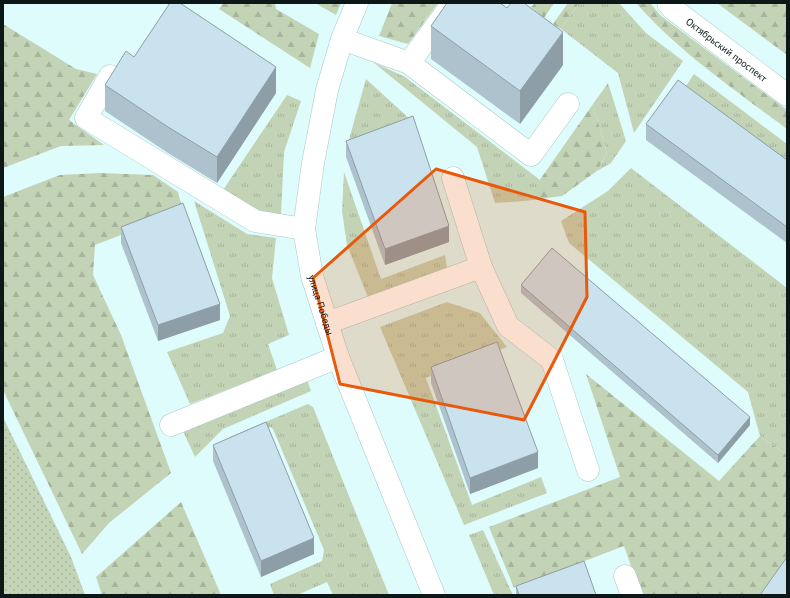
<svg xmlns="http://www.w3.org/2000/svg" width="790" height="598" viewBox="0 0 790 598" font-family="'PT Sans',sans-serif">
<defs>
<pattern id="grass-tufts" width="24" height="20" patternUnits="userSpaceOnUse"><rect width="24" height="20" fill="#c3d3b5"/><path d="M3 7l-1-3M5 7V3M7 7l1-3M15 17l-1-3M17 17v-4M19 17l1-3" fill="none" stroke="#a6b49b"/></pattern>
<pattern id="forest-firs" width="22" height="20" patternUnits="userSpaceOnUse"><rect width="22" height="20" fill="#c3d3b5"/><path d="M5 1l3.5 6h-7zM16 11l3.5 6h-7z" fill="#a6b49b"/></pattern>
<pattern id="park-dots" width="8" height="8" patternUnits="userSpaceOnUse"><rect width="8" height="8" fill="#c3d3b5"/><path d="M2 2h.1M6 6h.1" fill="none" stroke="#a6b49b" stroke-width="1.8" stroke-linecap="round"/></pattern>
</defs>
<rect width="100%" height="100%" fill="#defcfc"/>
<g fill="url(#grass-tufts)">
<path d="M579,3h40l27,30 37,28 -49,72 -16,-60 -57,-44z"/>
<path d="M373,62l32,15 135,103 -15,21 -30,2 -18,-56z"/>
<path d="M694,74l93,70v24l-105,-76z"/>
<path d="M366,79l45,41 -63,23z"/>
<path d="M608,83l18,58 -15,22 -14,8 10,-18 -14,-49z"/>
<path d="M287,95l14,6 -17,51 -3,63 -28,-5 -30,-20z"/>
<path d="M631,168l156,120v167l-27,-19 -12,-44 -179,-149 -8,-22 47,-30z"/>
<path d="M344,172l37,107 64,-24 2,13 -78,32 -22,-55 -5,-34z"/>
<path d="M194,201l53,33 29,4 -4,40 17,57 -21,9 9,26 -87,34 -23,-52 56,-19 7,-17z"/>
<path d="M447,302l33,11 27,34 -81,31 46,127 69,-28 6,16 -83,32 -84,-198z"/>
<path d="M307,380l4,11 -88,38 -28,28 -12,-26z"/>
<path d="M308,404l5,3 76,188h-56l-6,-13 -30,13h-23l-4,-11 52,-23 2,-11 -51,-121 -3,-2 -45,20 -3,-3 8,-7z"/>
<path d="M483,530l30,65h-19l-25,-60z"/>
</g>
<g fill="url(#forest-firs)">
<path d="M223,3h52l1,6 43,25 -9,34 -91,-59z"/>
<path d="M315,3h26l-5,12z"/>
<path d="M392,3h46l-30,41 -29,-8z"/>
<path d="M535,3h19l-10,15 -13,-11z"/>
<path d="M568,3h11l-18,26 -8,-5z"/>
<path d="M636,3h14l11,13 126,94v19c-52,-39 -108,-77 -151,-126z"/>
<path d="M717,3h67l3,2v50z"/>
<path d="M3,24l73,45 21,5 -28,46 35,25 -43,1 -58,22z"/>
<path d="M593,104l14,49 -10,18 -35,25 -37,5z"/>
<path d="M100,173l53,2 25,17 5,19 -88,34 -2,30 28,60 50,138 -62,50 -27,31 -79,-164v-193l57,-22z"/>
<path d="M586,374l133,107 41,-45 27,19v140h-146l-17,-49 -110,42 -25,-61 131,-50z"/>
<path d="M181,502l40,93h-119l-6,-18z"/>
</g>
<path fill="url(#park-dots)" d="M3,417l68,140 14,38h-82z"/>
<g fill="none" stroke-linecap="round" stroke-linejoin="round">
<g stroke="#abc7c8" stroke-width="23">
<g id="minor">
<path id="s1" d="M357,3l-15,36 -15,51 -14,73 -9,66 8,47 26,81 96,238"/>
<path id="s2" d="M668,3l5,6 114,86"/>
<path d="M342,39l67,24 122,92 37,-51"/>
<path d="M409,63l44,-60"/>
<path d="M110,76l-24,42 169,103 49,8"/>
<path d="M481,267l27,59 44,34 36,110"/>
<path d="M327,323l154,-56 -28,-89"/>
<path d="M171,425l167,-68"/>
<path d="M625,576l7,19"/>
</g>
</g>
<use href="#minor" stroke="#fff" stroke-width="22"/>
</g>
<g fill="#aec2cd">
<path d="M507,8l56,57 -43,59 -89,-65v-33z"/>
<path d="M134,57l142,36 -59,90 -49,-30 -63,-42v-26z"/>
<path d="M646,124l141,36v83l-141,-103z"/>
<path d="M346,141l103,101 -64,23 -39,-108z"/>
<path d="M121,227l99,93 -62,21 -37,-98z"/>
<path d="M521,285l229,140 -32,38 -197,-170z"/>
<path d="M431,367l107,101 -68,26 -39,-111z"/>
<path d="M213,445l101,109 -53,23 -48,-116z"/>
<path d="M516,586l80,9h-80z"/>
</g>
<g fill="#8d9ea7">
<path d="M563,32v33l-43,59v-33z"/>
<path d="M276,67v26l-59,90v-26z"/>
<path d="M449,226v16l-64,23v-16z"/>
<path d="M220,304v16l-62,21v-16z"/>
<path d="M750,417v8l-32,38v-8z"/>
<path d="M538,452v16l-68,26v-16z"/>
<path d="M314,538v16l-53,23v-16z"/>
</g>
<g fill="#cae2ee" stroke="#8d9ea7">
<path d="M170,3h10l96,64 -59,90 -49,-30 -63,-42 21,-34 8,6z"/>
<path d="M447,3h53l7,5 4,-5h13l39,29 -43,59 -89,-65z"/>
<path d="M678,80l109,80v67l-141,-103z"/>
<path d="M413,116l36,110 -64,23 -39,-108z"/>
<path d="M183,203l37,101 -62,21 -37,-98z"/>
<path d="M552,248l198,169 -32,38 -197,-170z"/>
<path d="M497,342l41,110 -68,26 -39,-111z"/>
<path d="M266,422l48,116 -53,23 -48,-116z"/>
<path d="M787,557v38h-27z"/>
<path d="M584,561l12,34h-77l-3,-9z"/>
</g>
<path fill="#e8590c" fill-opacity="0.2" stroke="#e8590c" stroke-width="3" stroke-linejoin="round" d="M436,169l149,43 2,85 -63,123 -184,-36 -27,-106z"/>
<g text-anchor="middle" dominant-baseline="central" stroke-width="4" stroke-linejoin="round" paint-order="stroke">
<g font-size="10" fill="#0d1717" stroke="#defcfc">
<text stroke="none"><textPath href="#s2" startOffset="75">Октябрьский проспект</textPath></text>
<text stroke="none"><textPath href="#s1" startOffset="311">улица Победы</textPath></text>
</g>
</g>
<rect width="790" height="598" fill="none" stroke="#0d1717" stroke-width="8"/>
</svg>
